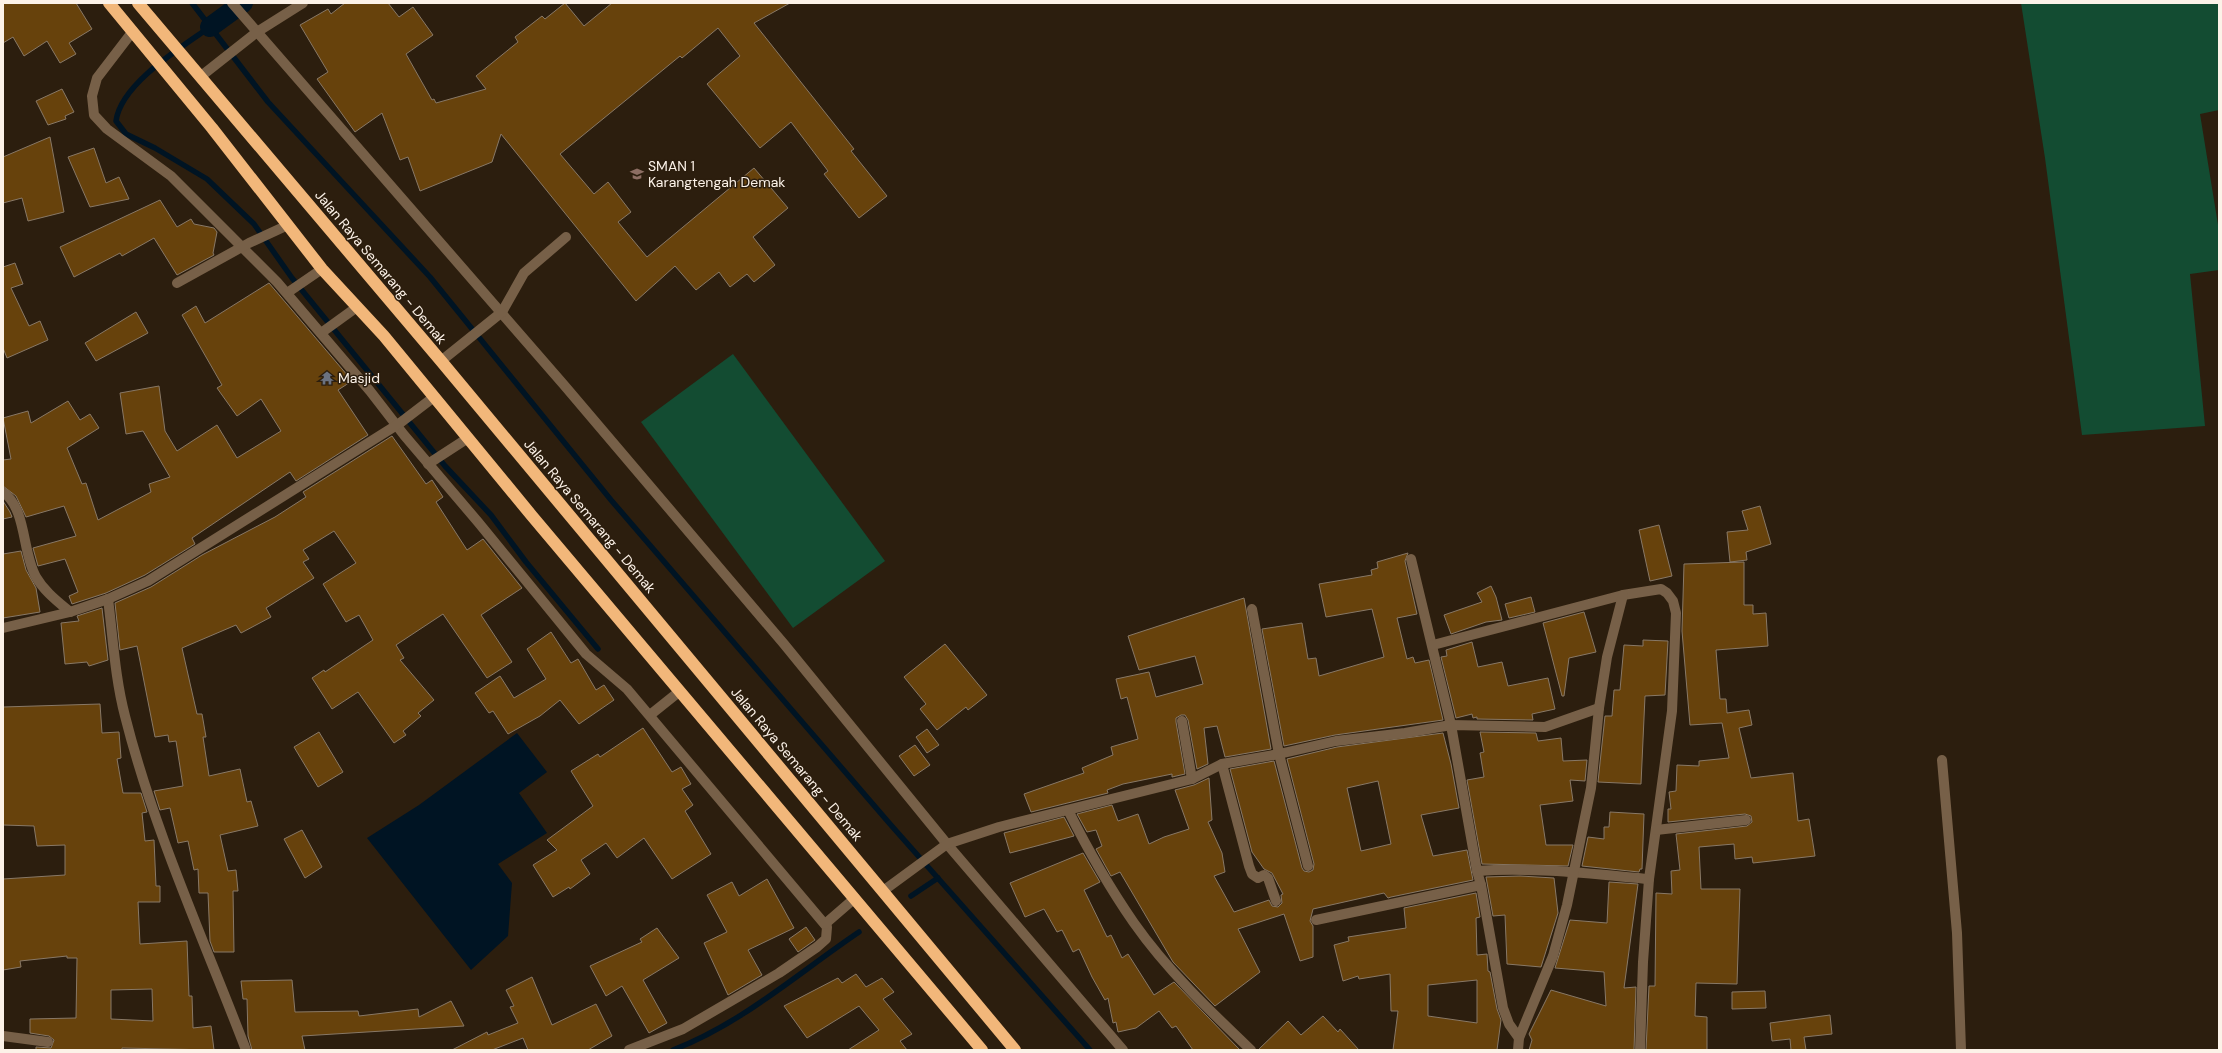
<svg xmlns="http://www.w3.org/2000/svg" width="2222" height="1053" viewBox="0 0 2222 1053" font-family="'DM Sans',sans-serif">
<rect width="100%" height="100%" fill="#2c1e0e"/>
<g fill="#134c32">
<path d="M2021,3h198v107l-19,4 19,117v39l-29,4 15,152 -123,9 -37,-277z"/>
<path d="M733,354l152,207 -92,67 -152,-206z"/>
</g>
<path fill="#001423" d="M517,733l30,39 -28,21 28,40 -49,31 14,19 -4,53 -37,34 -104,-132 52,-33z"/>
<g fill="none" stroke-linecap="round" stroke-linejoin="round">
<g stroke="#001423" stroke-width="5.5">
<path d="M192,3l76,99 162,175 181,223 279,324 200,226"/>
<path d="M210,27c-30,21 -89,57 -94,94l10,13 29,14 52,31 47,45 38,54 153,188 46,49 35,47 72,87"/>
<path d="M911,896l27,-18"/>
<path d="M673,1050c70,-27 125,-77 186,-118"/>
</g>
<path stroke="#001423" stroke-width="20" d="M210,27l33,-24"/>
</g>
<g fill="#67420c" stroke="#887866" fill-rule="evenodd">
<path d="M3,3h73l16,26 -23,14 7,11 -16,9 -13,-22 -23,15 -11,-19 -10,6z"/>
<path d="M345,3h43l11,14 14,-10 20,28 -27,19 26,46 2,-1 2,4 50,-14 -10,-13 42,-34 -3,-5 27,-21 3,3 20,-16 19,23 28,-23h178l-36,20 100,126 -3,2 36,45 -28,22 -35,-44 4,-3 -37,-49 -31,26 -53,-64 33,-28 -22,-28 -36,30 -2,-2 -120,98 34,40 14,-12 23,30 -13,10 29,35 107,-89 34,40 -35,29 22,28 -21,17 -7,-8 -17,13 -11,-15 -23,18 -21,-24 -39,35 -135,-167 -9,28 -72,29 -12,-34 -8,3 -18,-47 -27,19 -38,-53 11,-7 -28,-47 28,-16 3,5z"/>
<path d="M62,89l12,23 -9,4 1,3 -18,6 -12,-24z"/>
<path d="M50,137l14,75 -36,9 -6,-23 -19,5v-46z"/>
<path d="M94,148l12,35 13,-6 10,22 -39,8 -22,-50z"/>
<path d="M160,200l17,27 14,-8 3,5 20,4 3,4 -4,21 1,2 -37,20 -23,-37 -32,18 -2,-3 -46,24 -14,-30z"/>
<path d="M15,263l8,21 -12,4 18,38 11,-5 8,19 -41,18 -4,-10v-81z"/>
<path d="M269,283l79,93 4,5 -14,9 30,45 -72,46 -6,-9 -98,66 3,6 -50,31 -39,18 -34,11 -3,-8 9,-4 -13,-33 -27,7 -5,-18 43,-12 -12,-30 -38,11 -10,-21 -13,-10v-26l8,-1 -8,-41 25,-7 3,12 37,-22 12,19 10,-6 9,14 -32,20 15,36 4,-1 12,37 53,-28 -2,-8 21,-7 -27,-46 -17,3 -6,-41 39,-7 6,45 12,20 40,-26 20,33 44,-27 -20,-32 -24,17 -20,-28 5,-3 -40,-70 14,-9 9,17z"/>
<path d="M136,312l12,21 -52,28 -11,-18z"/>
<path d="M392,436l34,48 6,-4 11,17 -7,5 31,48 16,-11 39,49 -41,27 31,47 -25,16 -44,-64 -47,31 8,13 -4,2 34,40 -16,13 3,3 -18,15 3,4 -12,8 -36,-51 -26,17 -20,-31 12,-8 1,2 48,-32 -14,-25 -13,7 -23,-38 33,-21 -22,-32 -31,19 6,9 -6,3 11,16 -48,30 5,9 -30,16 -5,-8 -54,23 15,66h5l4,23h-3l6,39 31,-7 7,33 4,-1 7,25 -38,9 8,36 8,-1 2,21h-5l1,61h-20l-4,-11 -2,-48h-9l-1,-24 -4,1 -6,-29 -10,2 -8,-35 -10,2 -6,-19 29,-5 -7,-45 -7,1 -1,-7 -13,2 -18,-91 -17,4 -5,-47 36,-16 51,-32 73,-38 31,-20 -3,-5z"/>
<path d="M3,501l7,11 2,5 -9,2z"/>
<path d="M1760,506l11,38 -25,8 1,8 -17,2 -3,-30 21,-2 -6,-19z"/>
<path d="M1659,525l13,51 -22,5 -11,-51z"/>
<path d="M21,551l5,19 10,18 4,24 -37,6v-64z"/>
<path d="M1408,553l-3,8 12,53 -20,4 10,41 6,-2 2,6 14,-3 14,60 -108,15 -51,11 -22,-117 40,-6 6,36 8,-1 3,18 65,-19 -12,-48 -46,8 -7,-33 53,-9 -1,-5 7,-2 -1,-6z"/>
<path d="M1744,562v43h9v9l13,-1 2,33 -52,4 4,49h6l1,14 22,-3 3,15 -13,3 12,50 42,-5 5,48 11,-2 6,37 -62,7 -1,-6 -17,2 -1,-15 -35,3 2,42h39l-3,95 -41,-1 -1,33 12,1v33h-61l3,-64h6l1,-93 16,1 -1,-23 9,-1 -4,-36 71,-8 5,-4 -1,-6 -6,-2 -77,8v-13h3l-2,-17 7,-1 1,-26 22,1v-5l30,-3 -7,-35 -32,2 -8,-94 2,-67z"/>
<path d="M1491,586l5,11 6,23 -16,2 -35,12 -7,-19 38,-13 -5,-9z"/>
<path d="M1531,597l4,15 -26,6 -4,-14z"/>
<path d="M1244,598l27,151 -46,8 -8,-31 -13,2 4,36 -11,5 -9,-49 -3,-5h-4l-5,3v4l9,52 -13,3v-3l-49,10 -16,6 1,3 -77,19 -7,-18 60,-21 -2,-5 31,-13 -2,-8 27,-8 -11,-42 -6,2 -5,-20 33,-7 7,25 47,-13 -8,-28 -56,14 -11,-34z"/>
<path d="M102,608l6,52 -19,6 -2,-4 -22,2 -4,-41 18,-2 -2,-5z"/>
<path d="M1584,612l12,40 -27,6 -5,38h-2l-19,-73z"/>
<path d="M551,632l20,31 7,-4 18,31 8,-5 10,15 -35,24 -19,-24 -20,16 -32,18 -15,-23 -4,2 -14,-20 25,-17 14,22 32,-19 -19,-30z"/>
<path d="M1643,640l25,1 -3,54 -20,1 -4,88 -43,-2 7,-66h7l2,-26h6l4,-45 19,1z"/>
<path d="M1472,642l6,25 24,-5 6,24 40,-8 7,31 -23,5 1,6 -56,-1v-2l-4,1 -1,-4 -16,4 -15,-61 6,-1 -1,-6z"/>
<path d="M945,644l42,51 -19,15 -2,-3 -29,23 -17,-21 6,-5 -22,-27z"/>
<path d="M100,704l2,29 17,-1 2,26 -4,1 6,34h18l6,19 -5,1 3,28 9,-1 2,46h4v16h-22l2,42 47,-3 2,55h3l1,32 18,-2 3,24 -92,-2v2h-86v-3l15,1 3,-8 -5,-4 -19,-3v-14l46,-1 1,-60h-10v-2l-47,5 1,6 -18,3v-91l62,-4v-30l-28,1 -3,-20 -31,-1v-118zM152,989l1,32 -42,-2v-29z"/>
<path d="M643,728l29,44 9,-5 10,17 -9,5 11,16 -8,6 26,43 -39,25 -28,-41 -27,20 -11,-15 -25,17 9,14 -20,15 -1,-2 -16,10 -20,-32 24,-15 -10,-10 46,-34 -22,-35 27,-17 2,3z"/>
<path d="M927,729l12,16 -12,8 -11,-16z"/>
<path d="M319,732l24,40 -25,15 -24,-40z"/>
<path d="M1480,732l56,1 2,8 23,-3 2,23 24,-1 -2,21 -15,-1 3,21 -33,4 6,40h27l-5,21 -86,-2 -15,-84 17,-3 -4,-24 4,-1z"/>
<path d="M1443,733l8,31 8,44 -38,7 12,41 34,-6 6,30 -82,17 -3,1 -4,-5 -71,16 -3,12 3,5v31l-13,4 -16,-47 -46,15 22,43 -45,34 -42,-44 -53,-90 -9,4 -15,-27 6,-3 -6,-16 -9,2 -10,-18 35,-9 6,16 20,-7 11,30 15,-7 25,-8 -14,-39 19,-5 15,-7 3,42 -4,2 14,31 3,19 -11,4 20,36 35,-12 3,6 6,1 4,-4 -1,-8 2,-1 -11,-21 -8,-4 -12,-17 -22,-83 44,-8 28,107 2,3 5,1 4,-2 1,-6 -27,-105 50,-12zM1378,781l13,63 -30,7 -14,-63z"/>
<path d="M915,745l15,20 -16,11 -15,-20z"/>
<path d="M1610,812l34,2 -2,55h-2l-1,3 -57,-6 6,-29 16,2v-12h5z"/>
<path d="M1064,817l10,19 -64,17 -6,-20z"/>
<path d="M302,830l20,37 -17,11 -21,-39z"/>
<path d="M1083,853l17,29 -16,8 23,47 4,-2 11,23 6,-4 26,41 20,-13 66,68h-47l-17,-24 -4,2 -13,-17 -23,17 -18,4 -2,-10 -3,1 -5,-25 -3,2 -13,-23 -13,-28 -6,3 -11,-22 -5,2 -13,-23 -19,8 -15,-34z"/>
<path d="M1520,876l34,2 4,35 -17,54 -34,-3 -2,-49 -12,1 -7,-39z"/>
<path d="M767,879l27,49 -46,22 14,25 -34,20 -24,-52 23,-11 -20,-37 25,-13 7,14z"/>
<path d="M1609,882l29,2 -14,104 12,-1 -2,63h-105l3,-10 -3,-6 22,-44 55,16 -2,-34 -49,-4 15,-48 37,3z"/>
<path d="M1476,893l4,24 -4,1 1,37 10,-1 1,17 2,1 7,37 4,11 -4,30h-104l5,-39h-7l-1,-37 -31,5 -1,-3 -15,5 -9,-36 15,-4 -1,-4 58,-9 -2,-20zM1477,980v43l-49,-7v-31z"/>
<path d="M806,927l9,13 -17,12 -9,-13z"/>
<path d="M657,928l22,30 -36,22 24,43 -18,10 -27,-47 -16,10 -16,-30 52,-24 -2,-3z"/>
<path d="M856,974l10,13 16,-9 12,14 -11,7 29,35 -12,7 7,9h-59l31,-20 -20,-24 -52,32 -23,-32 54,-28 4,5z"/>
<path d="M532,977l20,48 44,-21 16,32 -24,14h-60l-5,-12 -31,12h-40l35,-18 1,3 30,-12 -8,-16 4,-1 -8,-16z"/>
<path d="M292,980l3,32 63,-1 1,5 59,-7 1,8 32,-16 13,25 -162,10 3,14h-53l-4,-14 -1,-37h-4l-2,-18z"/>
<path d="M1765,991l1,17 -34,1v-17z"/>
<path d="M1830,1015l2,19 -28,3 2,13h-15l-1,-11 -18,2 -2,-18z"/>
<path d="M1323,1016l15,16 2,-3 19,21h-101l30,-29 13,14z"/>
</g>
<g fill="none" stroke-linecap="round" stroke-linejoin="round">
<g stroke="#776048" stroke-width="10">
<path d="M232,3l332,382 220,259 163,200 176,206"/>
<path d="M133,31l-36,47 -5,18 2,19 13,14 64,47 106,106 93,109 34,44 74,87 108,132 41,35 200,238 -1,12 -9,8 -38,26 -96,56 -54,21"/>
<path d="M200,77l57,-45 46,-29"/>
<path d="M177,283l72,-40 39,-18"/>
<path d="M287,293l35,-24"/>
<path d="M321,333l36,-26"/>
<path d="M441,361l61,-49 22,-39 42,-36"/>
<path d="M428,464l40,-26"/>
<path d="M3,492c24,17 19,61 33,85 8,14 21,24 34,35"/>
<path d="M1411,559l40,166 26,146 4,14 22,123 6,16 10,14"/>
<path d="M108,599c5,39 7,79 17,117 29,115 79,224 121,334"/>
<path d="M1252,609l27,145 29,112"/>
<path d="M3,628l67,-16 38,-13 40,-18 252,-158 34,-26"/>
<path d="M1433,645l190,-50 38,-6 6,4 6,8 3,12 -4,98 -23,168 -6,83 -3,88"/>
<path d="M650,715l30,-24"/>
<path d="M1182,721l10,58"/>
<path d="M1942,760l15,173 4,117"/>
<path d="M1222,764l27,102 3,8 6,4 6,-3 4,3 8,23"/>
<path d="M1068,810c19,38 41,77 66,113 33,47 75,87 117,127"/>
<path d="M1656,830l90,-10"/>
<path d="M1477,871c57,-4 115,3 172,8"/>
<path d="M883,891l64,-47 52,-17 193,-48 30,-15 57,-10 57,-13 69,-8 46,-8 94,2 54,-19"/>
<path d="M1316,920l165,-35"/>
<path d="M825,924l30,-26"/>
<path d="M3,1036l45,6"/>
<path d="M1518,1050l1,-12 34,-82 14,-51 24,-117 8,-80 8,-51 16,-62"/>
</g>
<g stroke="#f2b77a" stroke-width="12">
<path d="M109,3l103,125 110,141 62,67 148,180 450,534"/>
<path d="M138,3l303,358 574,689"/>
</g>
</g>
<defs>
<g id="school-bare" transform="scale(1.08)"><path d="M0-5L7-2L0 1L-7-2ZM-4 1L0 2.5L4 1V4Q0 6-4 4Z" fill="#8d6e63" stroke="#2c1e0e" stroke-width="2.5" paint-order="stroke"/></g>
<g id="temple-bare" transform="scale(1.08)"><path d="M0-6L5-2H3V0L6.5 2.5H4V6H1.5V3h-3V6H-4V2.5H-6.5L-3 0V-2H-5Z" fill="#6b7280" stroke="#2c1e0e" stroke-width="2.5" paint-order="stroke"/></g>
</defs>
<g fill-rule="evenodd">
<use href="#school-bare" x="637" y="174"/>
<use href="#temple-bare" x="327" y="378"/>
</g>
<g text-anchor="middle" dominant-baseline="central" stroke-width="3" stroke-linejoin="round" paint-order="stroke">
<g font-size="14" fill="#fcf2e8" stroke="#2c1e0e" text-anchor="start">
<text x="648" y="166">SMAN 1<tspan x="648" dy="16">Karangtengah Demak</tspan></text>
<text x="338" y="378">Masjid</text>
</g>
<g font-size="14" fill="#fcf2e8" stroke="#2c1e0e">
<text transform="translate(381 267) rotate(50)">Jalan Raya Semarang - Demak</text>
<text transform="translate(590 516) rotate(50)">Jalan Raya Semarang - Demak</text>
<text transform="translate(797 764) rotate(50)">Jalan Raya Semarang - Demak</text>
</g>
</g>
<rect width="2222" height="1053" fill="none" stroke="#fcf2e8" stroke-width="8"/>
</svg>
